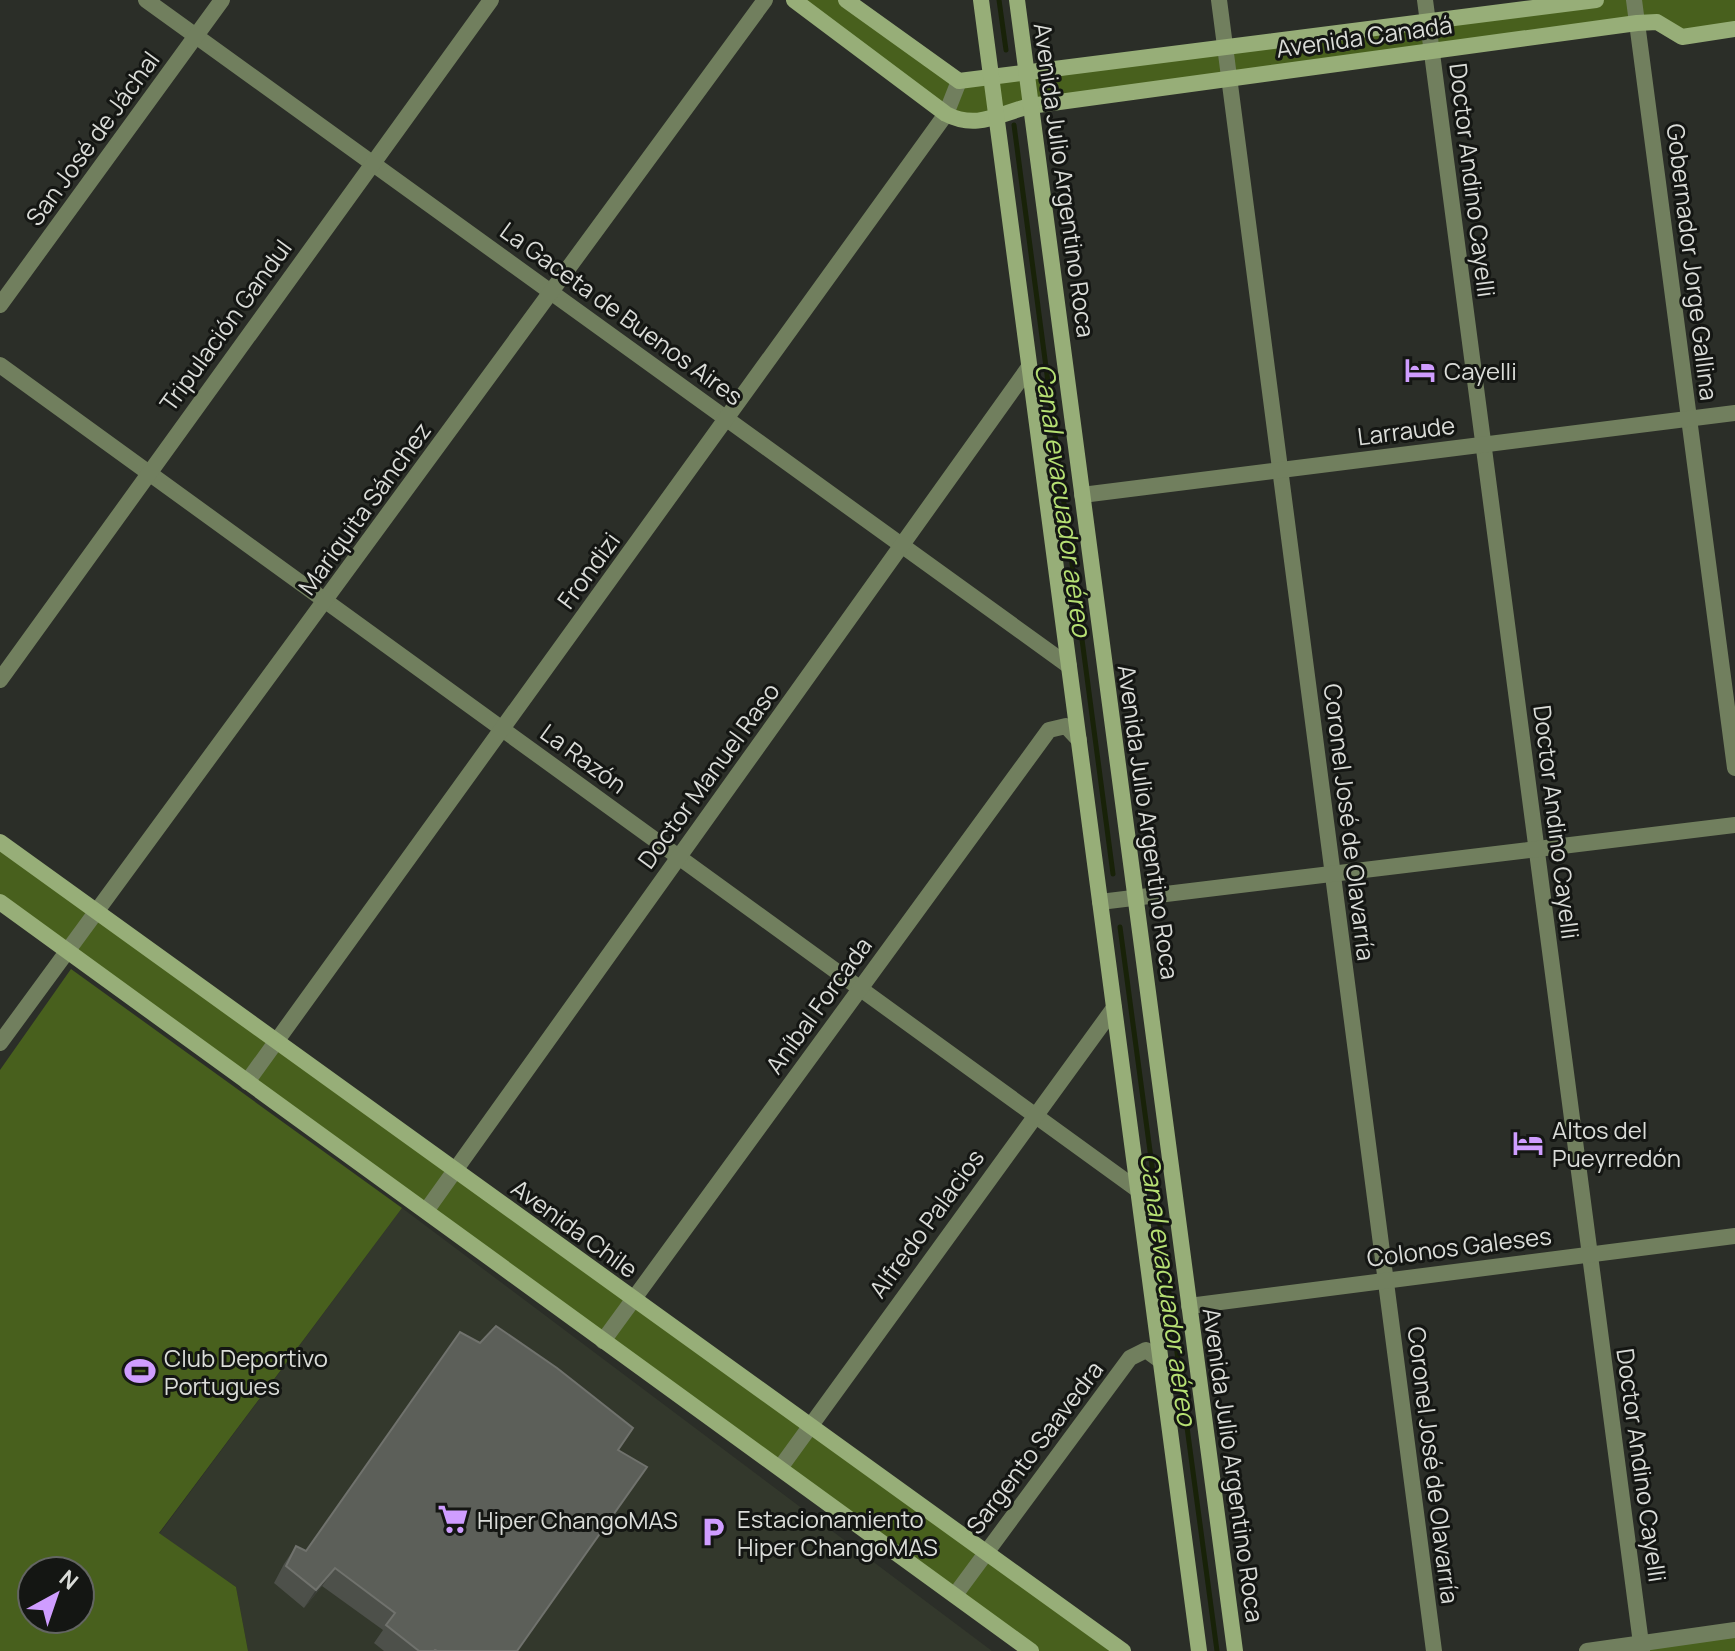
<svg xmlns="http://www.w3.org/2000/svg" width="1735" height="1651" viewBox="0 0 1735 1651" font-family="Manrope,sans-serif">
<rect width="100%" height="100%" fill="#2b2e28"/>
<path fill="#33382c" d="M402,1208l40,30 550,413h-744l-12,-64 -77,-53z"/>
<g fill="#48601d" fill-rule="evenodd">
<path d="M794,0h52l113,81 637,-81h139v29l-53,8 -25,-15 -697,99z"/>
<path d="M0,842l1123,809h-92l-1031,-749z"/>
<path d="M71,969l331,239 -243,325 77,54 12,64h-248v-581zM32,1571h48v48h-48z"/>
<path d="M1735,1630v21h-148z"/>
</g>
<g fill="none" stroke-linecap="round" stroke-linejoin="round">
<g stroke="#182208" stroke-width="5">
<path d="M999,0l7,50"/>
<path d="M1014,125l99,749"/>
<path d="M1120,927l97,724"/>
</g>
<g stroke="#717f5e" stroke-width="16">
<path d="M146,0l923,666"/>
<path d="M1219,0l215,1651"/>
<path d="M1425,0l217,1651"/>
<path d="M1634,0l101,768"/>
<path d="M0,305l222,-305"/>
<path d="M0,365l1138,825"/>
<path d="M1082,495l653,-82"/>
<path d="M0,680l491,-680"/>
<path d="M1100,902l635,-77"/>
<path d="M0,1043l765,-1043"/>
<path d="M426,1211l603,-844"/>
<path d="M1189,1306l546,-70"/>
<path d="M603,1341l446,-611 17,-4 13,14"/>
<path d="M780,1468l334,-460"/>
<path d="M955,1595l175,-237 16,-8 15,11"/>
</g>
<g stroke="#717f5e" stroke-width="16">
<path d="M247,1082l699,-968 13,-33"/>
<path d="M1587,1651l148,-21"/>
</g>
<g stroke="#97ae78" stroke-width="16">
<path d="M794,0l152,114c31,16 52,0 84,-8l607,-83 20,-1 25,15 53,-8"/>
<path d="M846,0l113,81 637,-81"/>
<path d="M981,0l218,1651"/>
<path d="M1017,0l218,1651"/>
<path d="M0,842l1123,809"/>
<path d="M0,902l1031,749"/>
</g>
</g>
<path fill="#4d504a" d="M618,1450l-101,201h-133l-10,-8 9,-13 -61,-44 -18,22 -30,-25 10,-19 12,-18 10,5z"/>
<path fill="#393c36" d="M335,1568l-13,18 -18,22 12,-18z"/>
<path fill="#5c5f59" stroke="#70726d" stroke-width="2" d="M496,1326l61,42 76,60 -15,22 29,17 -130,184h-80l-2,-1 -1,1h-15l-33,-26 9,-12 -60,-45 -19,22 -30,-24 10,-20 10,5 154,-219 20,11z"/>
<defs>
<g id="hotel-bare" transform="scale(2.4)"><path d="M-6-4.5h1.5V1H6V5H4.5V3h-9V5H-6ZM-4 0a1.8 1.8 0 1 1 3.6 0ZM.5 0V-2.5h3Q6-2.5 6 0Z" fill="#cf9dff" stroke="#141613" stroke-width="2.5" paint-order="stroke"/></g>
<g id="stadium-bare" transform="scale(2.4)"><path d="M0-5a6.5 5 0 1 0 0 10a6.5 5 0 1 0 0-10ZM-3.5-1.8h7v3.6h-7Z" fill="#cf9dff" stroke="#141613" stroke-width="2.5" paint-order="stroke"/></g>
<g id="supermarket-bare" transform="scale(2.4)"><path d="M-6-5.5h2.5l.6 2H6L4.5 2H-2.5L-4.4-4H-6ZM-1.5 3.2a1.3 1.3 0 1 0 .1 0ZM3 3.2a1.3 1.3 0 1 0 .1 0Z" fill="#cf9dff" stroke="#141613" stroke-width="2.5" paint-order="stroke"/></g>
<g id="parking-bare" transform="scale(2.4)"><path d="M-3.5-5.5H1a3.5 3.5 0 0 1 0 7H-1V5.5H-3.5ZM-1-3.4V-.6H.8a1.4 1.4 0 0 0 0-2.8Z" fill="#cf9dff" stroke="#141613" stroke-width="2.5" paint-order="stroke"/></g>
</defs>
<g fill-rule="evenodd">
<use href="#hotel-bare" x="1420" y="370"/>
<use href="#hotel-bare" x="1528" y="1143"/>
<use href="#stadium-bare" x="140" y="1371"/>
<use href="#supermarket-bare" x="453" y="1519"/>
<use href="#parking-bare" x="713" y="1532"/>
</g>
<g text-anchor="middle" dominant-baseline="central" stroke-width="6" stroke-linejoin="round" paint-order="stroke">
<g font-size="24" fill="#dadcd8" stroke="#141613">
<text transform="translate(1364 36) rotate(-8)">Avenida Canadá</text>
<text transform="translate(92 138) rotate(-54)">San José de Jáchal</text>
<text transform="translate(1065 180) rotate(82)">Avenida Julio Argentino Roca</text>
<text transform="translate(1473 180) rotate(83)">Doctor Andino Cayelli</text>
<text transform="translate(1693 262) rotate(83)">Gobernador Jorge Gallina</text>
<text transform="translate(622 313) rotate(36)">La Gaceta de Buenos Aires</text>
<text transform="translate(225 325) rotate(-54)">Tripulación Gandul</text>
<text transform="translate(1406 430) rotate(-7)">Larraude</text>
<text transform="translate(364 508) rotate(-54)">Mariquita Sánchez</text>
<text transform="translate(588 570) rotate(-54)">Frondizi</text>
<text transform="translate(584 758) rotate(36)">La Razón</text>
<text transform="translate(708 775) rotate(-54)">Doctor Manuel Raso</text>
<text transform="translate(1149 822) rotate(82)">Avenida Julio Argentino Roca</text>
<text transform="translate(1350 822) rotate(83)">Coronel José de Olavarría</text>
<text transform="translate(1557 822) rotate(83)">Doctor Andino Cayelli</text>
<text transform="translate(818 1005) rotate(-54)">Aníbal Forcada</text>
<text transform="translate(926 1223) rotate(-54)">Alfredo Palacios</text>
<text transform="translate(575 1228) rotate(36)">Avenida Chile</text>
<text transform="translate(1459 1246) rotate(-7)">Colonos Galeses</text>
<text transform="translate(1034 1447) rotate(-53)">Sargento Saavedra</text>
<text transform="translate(1234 1465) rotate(82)">Avenida Julio Argentino Roca</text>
<text transform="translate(1434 1465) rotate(83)">Coronel José de Olavarría</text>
<text transform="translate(1642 1465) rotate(82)">Doctor Andino Cayelli</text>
</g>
<g font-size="24" fill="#dadcd8" stroke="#141613" text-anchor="start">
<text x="1444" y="370">Cayelli</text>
<text x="1552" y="1129">Altos del<tspan x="1552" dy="28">Pueyrredón</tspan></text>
<text x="164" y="1357">Club Deportivo<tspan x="164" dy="28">Portugues</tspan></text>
<text x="737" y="1518">Estacionamiento<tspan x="737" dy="28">Hiper ChangoMAS</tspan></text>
<text x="477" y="1519">Hiper ChangoMAS</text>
</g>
<g font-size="26" font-style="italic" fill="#b6e073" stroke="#141613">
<text transform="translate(1064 500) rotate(82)">Canal evacuador aéreo</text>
<text transform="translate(1169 1289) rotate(82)">Canal evacuador aéreo</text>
</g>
</g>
<g transform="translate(56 1595) rotate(40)"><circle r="38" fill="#141613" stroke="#636562" stroke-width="2"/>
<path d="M0-6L14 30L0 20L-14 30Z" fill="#cf9dff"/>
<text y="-12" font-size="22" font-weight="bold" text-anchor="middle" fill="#dadcd8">N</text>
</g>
</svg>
